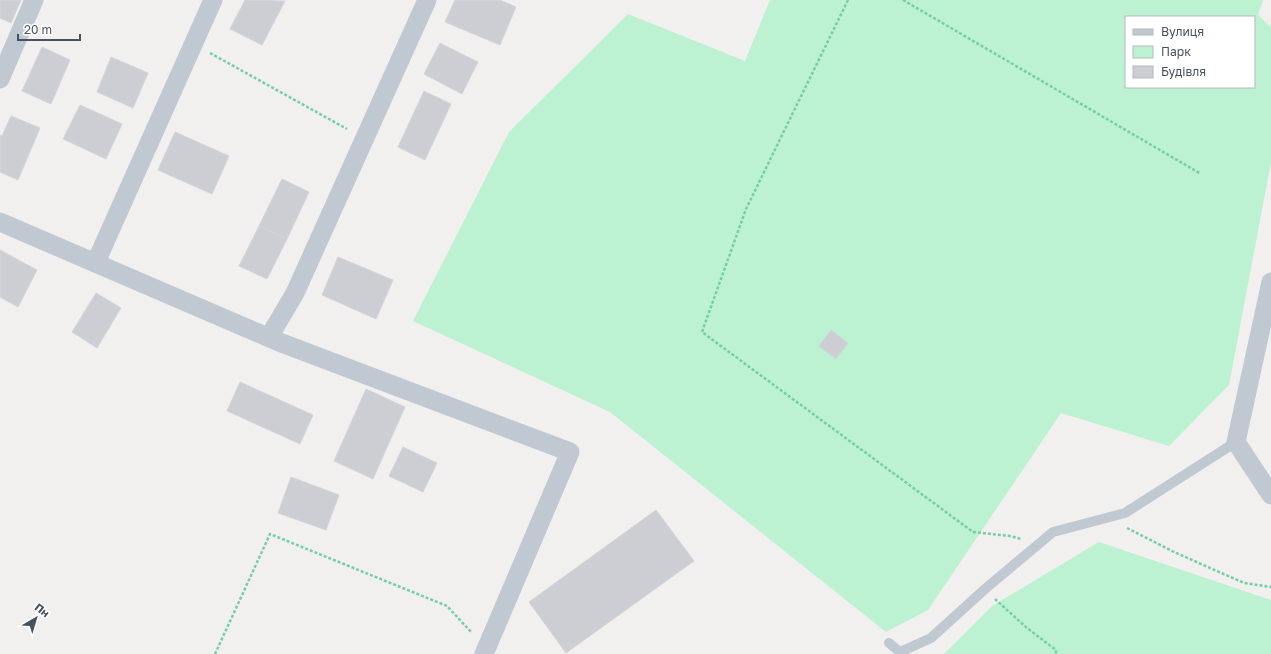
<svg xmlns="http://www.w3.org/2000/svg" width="1271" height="654" viewBox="0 0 1271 654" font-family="'Golos Text',sans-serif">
<rect width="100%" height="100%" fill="#f2efef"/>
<g fill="#bcf1d2" fill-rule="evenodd">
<path d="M770,0h493l-5,15 13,12v135l-42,223 -60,61 -108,-33 -133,197 -42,22 -276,-220 -197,-91 96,-189 119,-118 117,47zM1126,17h128v70h-128z"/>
<path d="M1099,542l172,58v54h-327l48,-48z"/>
</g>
<g fill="#ccced4" stroke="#d3d5db">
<path d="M0,0h21l-10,23 -11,-5z"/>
<path d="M245,0l40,1 -23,44 -32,-16z"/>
<path d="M455,0h45l16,7 -16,38 -55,-23z"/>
<path d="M440,43l38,19 -16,32 -38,-20z"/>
<path d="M42,47l28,13 -19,44 -29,-13z"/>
<path d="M111,57l37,16 -15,35 -36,-16z"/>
<path d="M424,91l27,13 -26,56 -27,-13z"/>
<path d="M80,105l42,19 -16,35 -43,-20z"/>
<path d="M11,116l29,12 -22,52 -18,-8v-37l2,1z"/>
<path d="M175,132l54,24 -17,38 -54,-24z"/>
<path d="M282,179l27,13 -22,47 -28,-13z"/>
<path d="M259,226l28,13 -20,40 -28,-13z"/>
<path d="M0,250l37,20 -19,37 -18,-10z"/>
<path d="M338,257l55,23 -17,39 -54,-24z"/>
<path d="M96,293l25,15 -24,40 -25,-16z"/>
<path d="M831,330l17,13 -12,16 -17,-13z"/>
<path d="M240,382l73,33 -13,29 -73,-33z"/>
<path d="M366,389l39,18 -32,72 -39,-18z"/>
<path d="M403,447l34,16 -14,29 -34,-16z"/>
<path d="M291,477l48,18 -13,35 -48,-17z"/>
<path d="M656,510l38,51 -128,92 -37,-51z"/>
</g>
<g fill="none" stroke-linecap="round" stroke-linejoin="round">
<g stroke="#73d0a5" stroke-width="2.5" stroke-dasharray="3 2" stroke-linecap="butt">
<path d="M848,0l-102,209 -44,123 271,200 37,4 11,3"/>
<path d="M903,0l298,174"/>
<path d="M210,53l137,76"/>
<path d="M1127,528l47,24 70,31 27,4"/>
<path d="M995,599l32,29 29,22v4"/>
<path d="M215,654l55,-120 177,72 25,27"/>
</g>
<path stroke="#c0c9d2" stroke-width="10" d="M889,643l11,9 31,-14 54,-49 68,-57 72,-19 111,-71"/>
<g stroke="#c0c9d2" stroke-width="19">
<path d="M0,79l34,-79"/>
<path d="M0,222l279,120 291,110 -86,202"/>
<path d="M96,262l117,-262"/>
<path d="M1271,282l-35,160 35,53"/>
<path d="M269,337l26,-44 132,-293"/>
</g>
</g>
<rect x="1125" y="16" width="130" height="72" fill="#ffffff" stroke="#b5babf"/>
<rect x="1133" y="29" width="20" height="6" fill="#c0c9d2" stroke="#b5babf"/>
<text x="1161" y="36" font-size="12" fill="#47525e">Вулиця</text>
<rect x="1133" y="46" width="20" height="12" fill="#bcf1d2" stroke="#b5babf"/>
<text x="1161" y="56" font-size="12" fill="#47525e">Парк</text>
<rect x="1133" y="66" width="20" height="12" fill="#ccced4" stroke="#b5babf"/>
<text x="1161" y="76" font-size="12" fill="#47525e">Будівля</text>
<g transform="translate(36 618) rotate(38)" stroke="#ffffff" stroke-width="3" paint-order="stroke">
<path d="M0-3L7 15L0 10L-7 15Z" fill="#47525e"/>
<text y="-6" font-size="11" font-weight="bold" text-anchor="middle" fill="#47525e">Пн</text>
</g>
<path d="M18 34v6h62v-6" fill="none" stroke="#47525e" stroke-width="2"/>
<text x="24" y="34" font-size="12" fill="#47525e" stroke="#ffffff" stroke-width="3" paint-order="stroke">20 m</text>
</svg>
